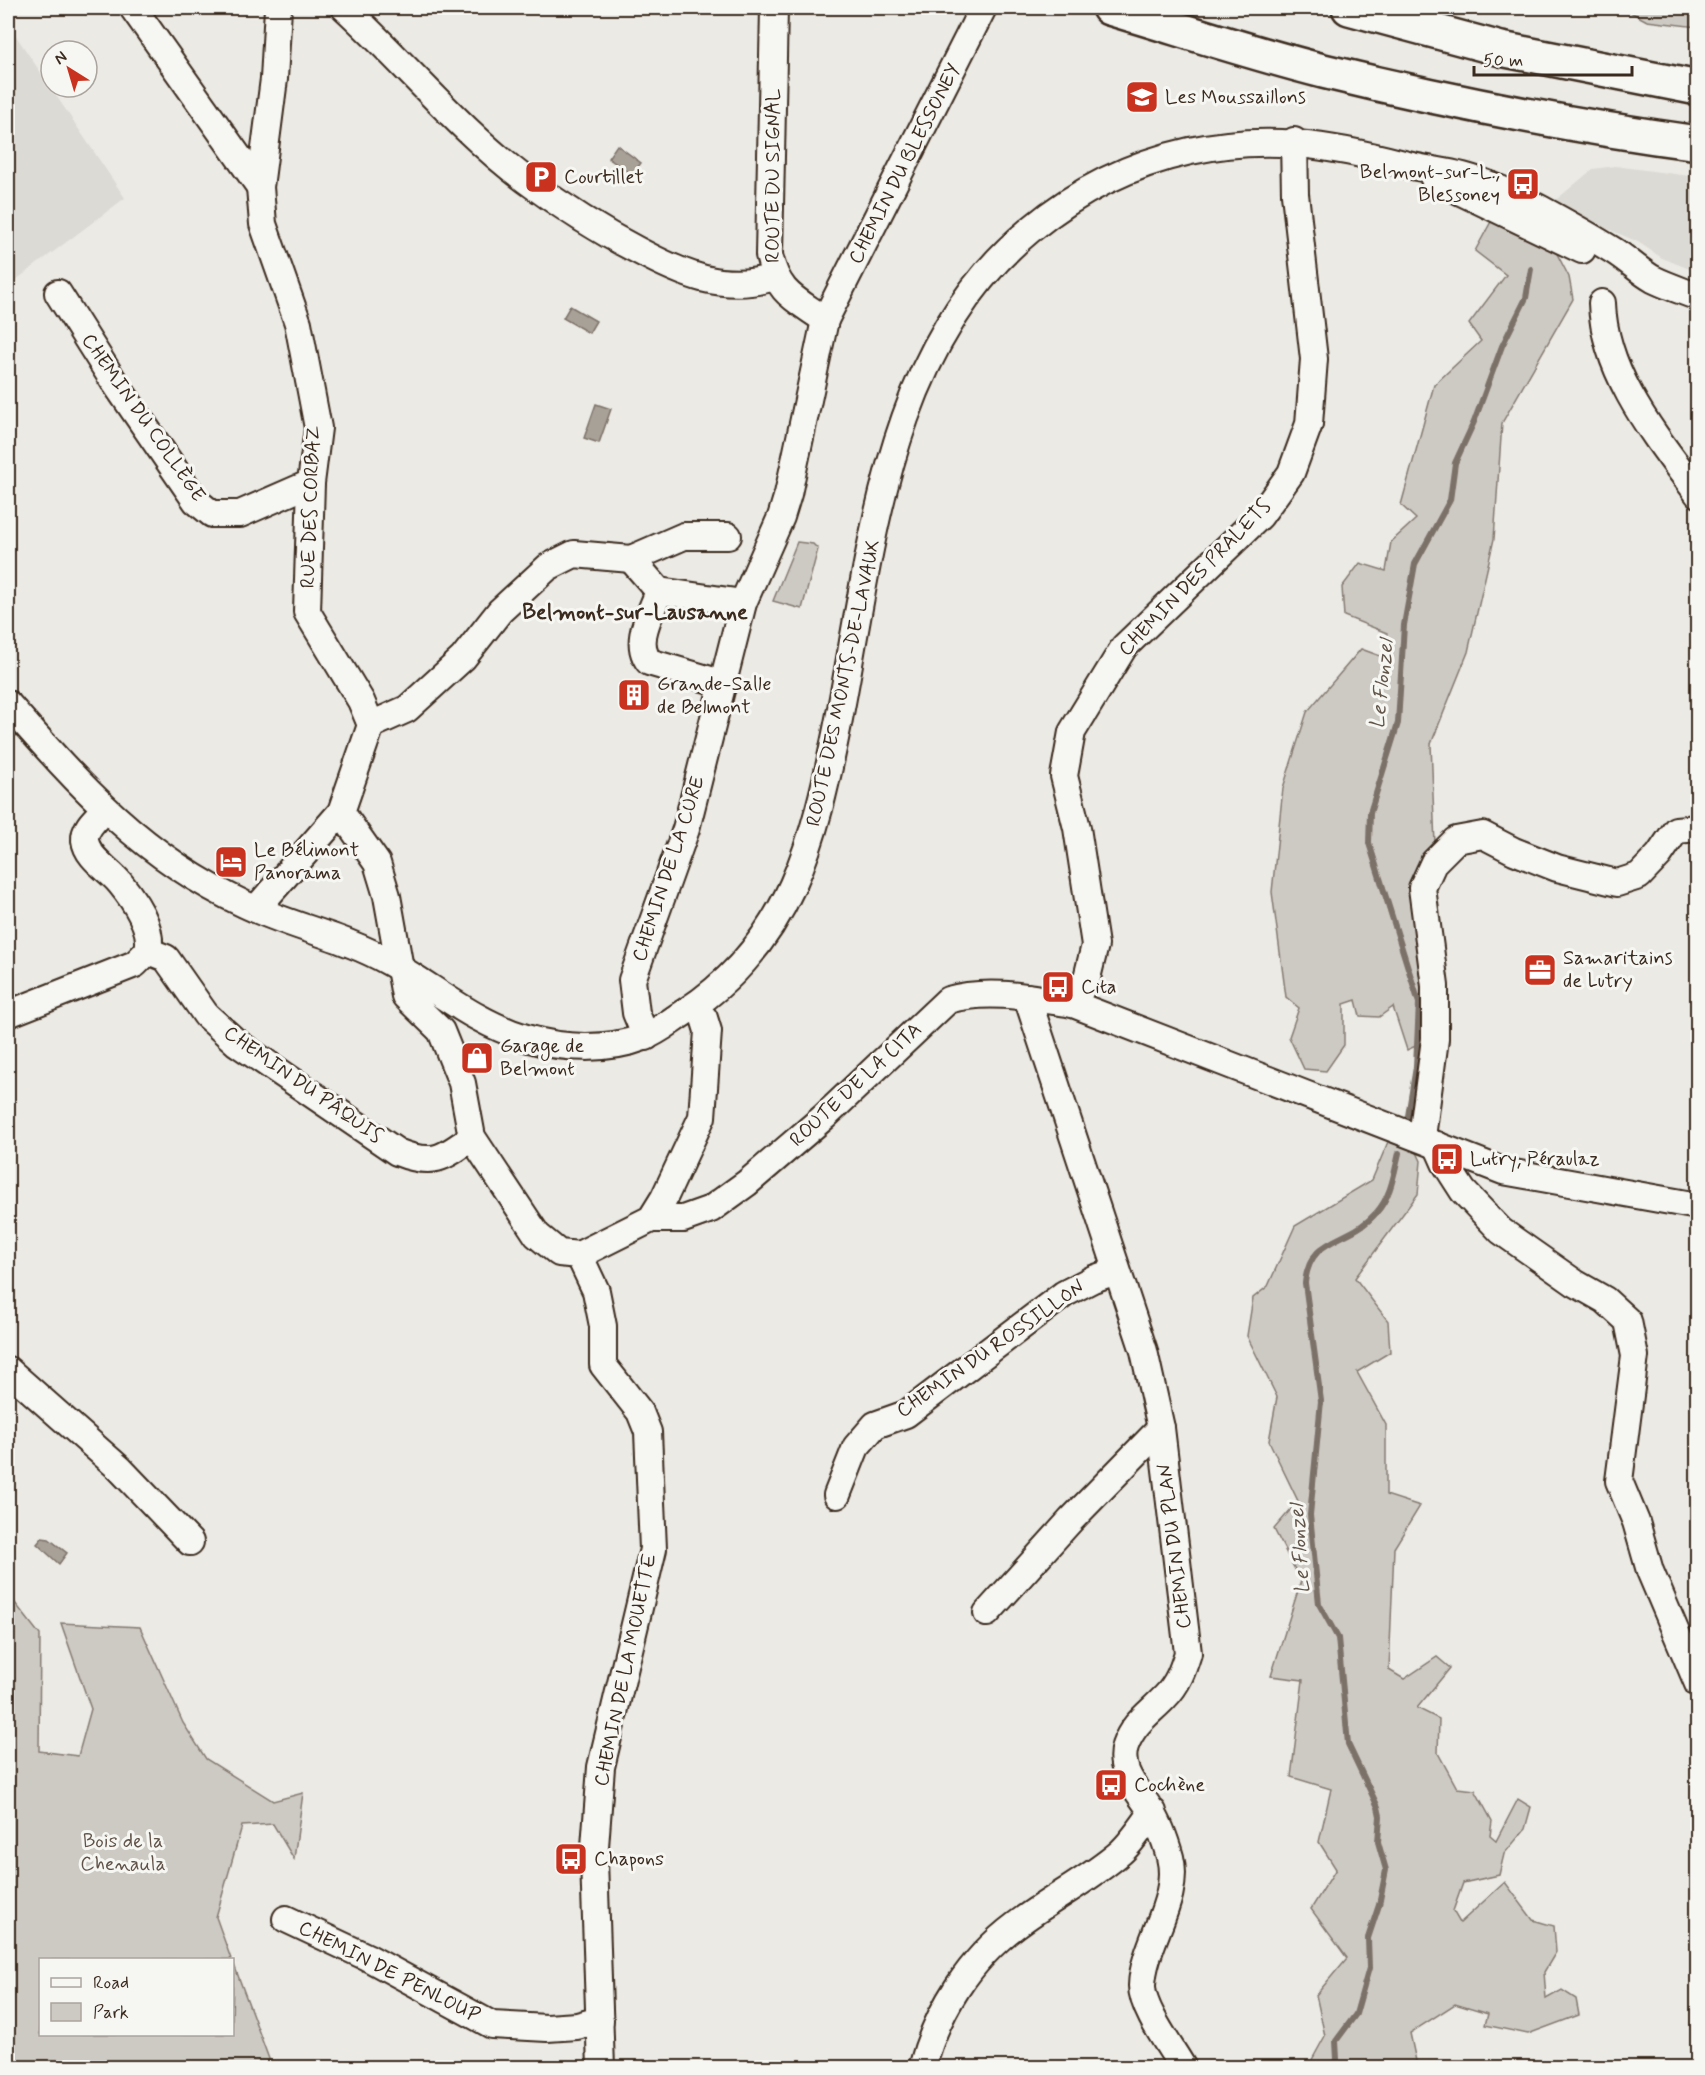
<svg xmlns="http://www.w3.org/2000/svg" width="1705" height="2075" viewBox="0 0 1705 2075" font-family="Mynerve,sans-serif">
<rect width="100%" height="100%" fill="#ebeae5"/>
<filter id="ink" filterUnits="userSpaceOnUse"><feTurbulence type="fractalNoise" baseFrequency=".0167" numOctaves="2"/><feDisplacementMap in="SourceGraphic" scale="12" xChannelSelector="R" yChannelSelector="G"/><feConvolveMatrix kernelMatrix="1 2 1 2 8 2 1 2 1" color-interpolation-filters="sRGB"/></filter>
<g filter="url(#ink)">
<g fill="#dcdad4">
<path d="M8,24l117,174 -117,88z"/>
<path d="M1615,166l82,11v95l-35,-14 -24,-16 -87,-38 42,-35z"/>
</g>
<g fill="#cdcac4" stroke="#847a71" stroke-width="1.5">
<path d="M1623,8h74v19l-50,-6z"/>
<path d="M1493,218l62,32 14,27 4,22 -71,124 -8,116 -26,113 -37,92 4,101 -15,199 -13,6 -14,-43 -14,10 -19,-1 -4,-16 -12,4v41l-18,26 -22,-2 -15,-32 10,-29 -13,-11 -14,-105 11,-104 24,-76 54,-63 22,8 4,-24 -43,-17 -2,-29 18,-24 26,8 5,-29 25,-23 -15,-14 33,-120 47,-44 -12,-17 37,-49 -31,-24z"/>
<path d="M797,542l16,2 5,5 -16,60 -29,-8z"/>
<path d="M1390,1137l24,9 7,15 -3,33 -63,84 33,43 2,31 -33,20 29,53v70l34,11 -26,42 -5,122 15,9 33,-22 13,11 -33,40 22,11 -1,34 19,35 18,2 17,31 -2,15 6,5 22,-42 13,8 -6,22 -21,25 -5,21 -36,8 -10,28 7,12 45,-41 28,38 21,6 2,26 -12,20 2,27 16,-9 14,9 3,16 -51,19 -43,-9 3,-11 -33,-10 -45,29 6,28 -3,6h-105l17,-31 -9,-41 31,-37 -36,-49 25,-40 -17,-27 12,-53 -40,-12 12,-97 -32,-4 30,-95 -27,-52 24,-28 -29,-60 8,-44 -30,-61 6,-38 15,-12 27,-60 77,-46z"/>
<path d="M8,1594l32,41 -1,116 39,5 13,-47 -30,-86 79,4 43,96 23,36 67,42 30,-8 -9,66 -21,-35 -31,2 -26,91 15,42 -191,1v74h192l1,-72 39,105h-264z"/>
</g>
<g fill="#a8a198" stroke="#7c7167" stroke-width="1.5">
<path d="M617,145l24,18 -9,12 -24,-17z"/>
<path d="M570,306l26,15 -7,12 -26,-15z"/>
<path d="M596,404l15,5 -12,34 -15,-5z"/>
<path d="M42,1538l7,1 18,14 -8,11 -22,-20z"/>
</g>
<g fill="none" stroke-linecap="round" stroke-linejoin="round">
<g stroke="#7c7167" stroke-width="6">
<path d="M1408,1116l8,-49 3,-64 -50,-160 1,-30 28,-90 6,-98 11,-61 35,-64 5,-37 19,-41 28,-76 24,-48 5,-29"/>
<path d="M1334,2068l3,-9 -1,-18 20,-27 13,-46 -1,-30 11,-33 7,-35 -8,-28 2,-26 -2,-9 -30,-63 -10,-106 -19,-34 -9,-89 11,-114 -16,-118c5,-49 44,-38 71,-70 15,-16 18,-39 23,-60"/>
</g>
<g stroke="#3b2a1e" stroke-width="30">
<g id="minor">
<path d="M133,8l127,179"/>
<path d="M345,8c60,55 115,123 181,172 35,26 72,50 111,70 45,24 86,43 137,27"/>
<path d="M774,8l-5,247c9,39 25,43 56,65"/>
<path d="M1434,179l148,71"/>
<path d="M58,293l55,87 83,121 16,13h28l71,-31"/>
<path d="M1602,303c2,72 55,135 96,191"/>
<path d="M728,536h-44l-53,23 28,32 84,12"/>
<path d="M659,591c-8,23 -26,50 -10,71l75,22"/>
<path d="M8,704c72,82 135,153 236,200 48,23 99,32 145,58 46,26 86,61 137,76 36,11 82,13 118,-1 14,-5 28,-17 41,-25 106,-69 130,-173 153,-288 34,-172 47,-375 192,-494 47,-39 101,-66 160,-79 76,-17 140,-6 214,13 19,5 40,7 59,12 27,7 53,20 78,33 24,13 49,27 73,42 13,8 25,20 39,28 14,7 30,12 45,18"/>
<path d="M371,725l36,-16 56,-51 37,-47 48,-44 26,-13 57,5"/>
<path d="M105,809c-7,8 -21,18 -20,31 2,18 25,30 35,43 14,17 34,46 28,68"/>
<path d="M341,812l36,51 10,33 18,100 36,35 21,52 10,54 65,98 22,18 20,2 72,-36 13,-21 38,-81 6,-86 -4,-13"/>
<path d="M256,909l85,-97 30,-87 -10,-24 -54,-89 4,-129 7,-55 -20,-105 -35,-99 -3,-37 14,-108 4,-71"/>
<path d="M148,951l18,7 40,57 31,28 160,109c35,14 46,7 75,-15"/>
<path d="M1027,997l117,354 17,77 27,225c-5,16 -10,31 -23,44 -15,16 -32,26 -40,49 -8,26 14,44 26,65 8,12 15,32 19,46 11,43 -27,86 -28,129 0,23 29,61 41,82"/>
<path d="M1073,1004l14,-26 8,-33 -18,-117 -13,-52 8,-44 52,-85 136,-131 31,-43 18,-49 5,-65 -19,-165 -1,-53"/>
<path d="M8,1014l127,-50 13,-13"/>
<path d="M646,1037l-10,-24 -4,-33 54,-151 57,-226 38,-86 7,-23 37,-174 158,-312"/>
<path d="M1422,1137l13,-98v-53l-13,-98 12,-26 22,-22 27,-5 31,16 43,17 60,15 22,-7 20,-21 17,-25 22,-2"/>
<path d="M1437,1145l8,18 18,28 38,40 74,52 30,17 23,21 7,35 -16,125 17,41 14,49 48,113"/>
<path d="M651,1219h32l28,-10 36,-26 77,-66 124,-117c40,-12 86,-2 125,4l430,167 195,35"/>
<path d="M579,1255l17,36 7,35v39l37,47 8,20 5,117 -52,218 -7,93 7,208"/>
<path d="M8,1370l112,99 70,73"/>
<path d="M837,1495l19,-48 19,-22 31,-11 158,-120 29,-15 23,-8"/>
<path d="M987,1613l84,-93 90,-92"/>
<path d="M286,1919l81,38 125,68 55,3 30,-2 23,-6"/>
<path d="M922,2068c15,-57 47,-108 94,-143 34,-26 73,-45 105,-73 12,-11 22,-27 32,-40"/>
</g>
</g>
<g stroke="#3b2a1e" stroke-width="38">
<g id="highway">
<path d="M1109,8c71,21 142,45 214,63 123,30 248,55 375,72"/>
<path d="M1349,8l152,41 197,39"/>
</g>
</g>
<use href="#minor" stroke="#f6f6f2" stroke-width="26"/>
<use href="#highway" stroke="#f6f6f2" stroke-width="33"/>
</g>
</g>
<defs>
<g id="school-square" transform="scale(1.725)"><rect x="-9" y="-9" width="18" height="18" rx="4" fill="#c8321e" stroke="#f6f6f2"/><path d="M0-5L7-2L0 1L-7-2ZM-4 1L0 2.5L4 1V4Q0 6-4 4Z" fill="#fff"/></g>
<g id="parking-square" transform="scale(1.725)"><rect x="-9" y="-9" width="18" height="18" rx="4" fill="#c8321e" stroke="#f6f6f2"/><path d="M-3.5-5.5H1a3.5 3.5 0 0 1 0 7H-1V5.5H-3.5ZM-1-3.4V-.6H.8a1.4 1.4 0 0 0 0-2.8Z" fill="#fff"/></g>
<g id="bus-square" transform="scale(1.725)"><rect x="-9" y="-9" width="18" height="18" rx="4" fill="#c8321e" stroke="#f6f6f2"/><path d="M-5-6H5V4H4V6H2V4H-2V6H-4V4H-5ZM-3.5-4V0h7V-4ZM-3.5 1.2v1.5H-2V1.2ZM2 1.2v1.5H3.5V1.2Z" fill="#fff"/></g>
<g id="building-square" transform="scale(1.725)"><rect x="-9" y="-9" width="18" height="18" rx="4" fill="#c8321e" stroke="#f6f6f2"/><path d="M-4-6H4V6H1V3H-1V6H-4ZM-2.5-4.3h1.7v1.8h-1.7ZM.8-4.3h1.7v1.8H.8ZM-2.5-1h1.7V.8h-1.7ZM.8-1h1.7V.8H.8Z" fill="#fff"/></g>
<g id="hotel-square" transform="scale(1.725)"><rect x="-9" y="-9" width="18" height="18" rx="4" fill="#c8321e" stroke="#f6f6f2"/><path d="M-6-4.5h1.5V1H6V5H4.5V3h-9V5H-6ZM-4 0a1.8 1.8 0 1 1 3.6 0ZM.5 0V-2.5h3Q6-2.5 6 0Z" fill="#fff"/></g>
<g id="office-square" transform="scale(1.725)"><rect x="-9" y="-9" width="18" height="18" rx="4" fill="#c8321e" stroke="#f6f6f2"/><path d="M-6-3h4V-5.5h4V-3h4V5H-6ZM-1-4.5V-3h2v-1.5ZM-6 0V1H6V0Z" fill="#fff"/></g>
<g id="shop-square" transform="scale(1.725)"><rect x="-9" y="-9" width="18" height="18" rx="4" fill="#c8321e" stroke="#f6f6f2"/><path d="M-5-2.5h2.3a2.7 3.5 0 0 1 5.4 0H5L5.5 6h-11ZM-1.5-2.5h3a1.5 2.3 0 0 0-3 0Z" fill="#fff"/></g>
</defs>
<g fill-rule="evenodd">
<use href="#school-square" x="1142" y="97"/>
<use href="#parking-square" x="541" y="177"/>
<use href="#bus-square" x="1523" y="184"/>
<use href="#building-square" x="634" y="695"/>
<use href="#hotel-square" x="231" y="862"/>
<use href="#office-square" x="1540" y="970"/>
<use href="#bus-square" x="1058" y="987"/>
<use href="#shop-square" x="477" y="1058"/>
<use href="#bus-square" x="1447" y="1159"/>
<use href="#bus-square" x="1111" y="1785"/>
<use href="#bus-square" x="571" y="1859"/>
</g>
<g text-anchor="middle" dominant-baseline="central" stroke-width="6" stroke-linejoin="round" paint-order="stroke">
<g font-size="20" fill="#3b2a1e" stroke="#f6f6f2" text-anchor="start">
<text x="1165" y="97">Les Moussaillons</text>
<text x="1500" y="172" text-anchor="end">Belmont-sur-L.,<tspan x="1500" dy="23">Blessoney</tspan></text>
<text x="564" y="177">Courtillet</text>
<text x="657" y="684">Grande-Salle<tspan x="657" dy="23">de Belmont</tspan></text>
<text x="254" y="850">Le Bélimont<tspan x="254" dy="23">Panorama</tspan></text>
<text x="1563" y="958">Samaritains<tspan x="1563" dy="23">de Lutry</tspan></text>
<text x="1081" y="987">Cita</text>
<text x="500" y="1046">Garage de<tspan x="500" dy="23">Belmont</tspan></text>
<text x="1470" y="1159">Lutry, Péraulaz</text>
<text x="1134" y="1785">Cochène</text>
<text x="594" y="1859">Chapons</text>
</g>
<g font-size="20" fill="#3b2a1e" stroke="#f6f6f2">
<text transform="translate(905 164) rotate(-63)">CHEMIN DU BLESSONEY</text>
<text transform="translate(773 176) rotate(-90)">ROUTE DU SIGNAL</text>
<text transform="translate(143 418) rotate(55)">CHEMIN DU COLLÈGE</text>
<text transform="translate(311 507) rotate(-88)">RUE DES CORBAZ</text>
<text transform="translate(1195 578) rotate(-46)">CHEMIN DES PRALETS</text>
<text transform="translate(844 683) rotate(-78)">ROUTE DES MONTS-DE-LAVAUX</text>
<text transform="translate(669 869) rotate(-72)">CHEMIN DE LA CURE</text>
<text transform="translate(303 1085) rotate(35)">CHEMIN DU PÂQUIS</text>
<text transform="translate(856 1085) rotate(-43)">ROUTE DE LA CITA</text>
<text transform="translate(991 1349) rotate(-35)">CHEMIN DU ROSSILLON</text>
<text transform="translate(1175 1546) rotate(-97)">CHEMIN DU PLAN</text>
<text transform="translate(626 1670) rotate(-78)">CHEMIN DE LA MOUETTE</text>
<text transform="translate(389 1972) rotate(27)">CHEMIN DE PENLOUP</text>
</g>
<g font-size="20" fill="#605248" stroke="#f6f6f2">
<text x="123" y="1841">Bois de la<tspan x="123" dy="23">Chenaula</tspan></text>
</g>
<g font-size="21" font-style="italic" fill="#615449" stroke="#f6f6f2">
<text transform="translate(1382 684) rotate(-84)">Le Flonzel</text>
<text transform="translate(1300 1549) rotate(-94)">Le Flonzel</text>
</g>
<g font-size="22" font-weight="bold" fill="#3b2a1e" stroke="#f6f6f2">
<text x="635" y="613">Belmont-sur-Lausanne</text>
</g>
</g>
<rect width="1705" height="2075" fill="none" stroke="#f6f6f2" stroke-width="30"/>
<rect x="15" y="15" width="1675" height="2045" fill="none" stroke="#3b2a1e" stroke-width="2" filter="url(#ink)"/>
<rect x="39" y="1958" width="195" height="78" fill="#f6f6f2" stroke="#aba49d" stroke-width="1.5"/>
<rect x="51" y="1978" width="30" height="9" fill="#f6f6f2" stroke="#aba49d" stroke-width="1.5"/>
<text x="93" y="1988" font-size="18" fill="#3b2a1e">Road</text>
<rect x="51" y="2003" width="30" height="18" fill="#cdcac4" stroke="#aba49d" stroke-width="1.5"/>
<text x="93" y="2018" font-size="18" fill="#3b2a1e">Park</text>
<g transform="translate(69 69) rotate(323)"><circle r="28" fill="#f6f6f2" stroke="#aba49d" stroke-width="1.5"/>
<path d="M0-4.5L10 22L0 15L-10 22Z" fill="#c8321e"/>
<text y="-9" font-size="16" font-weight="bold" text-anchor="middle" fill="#3b2a1e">N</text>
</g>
<path d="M1474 66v9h158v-9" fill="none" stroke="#3b2a1e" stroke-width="3"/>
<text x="1483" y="66" font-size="18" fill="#3b2a1e" stroke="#f6f6f2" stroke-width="4.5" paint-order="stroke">50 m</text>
</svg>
